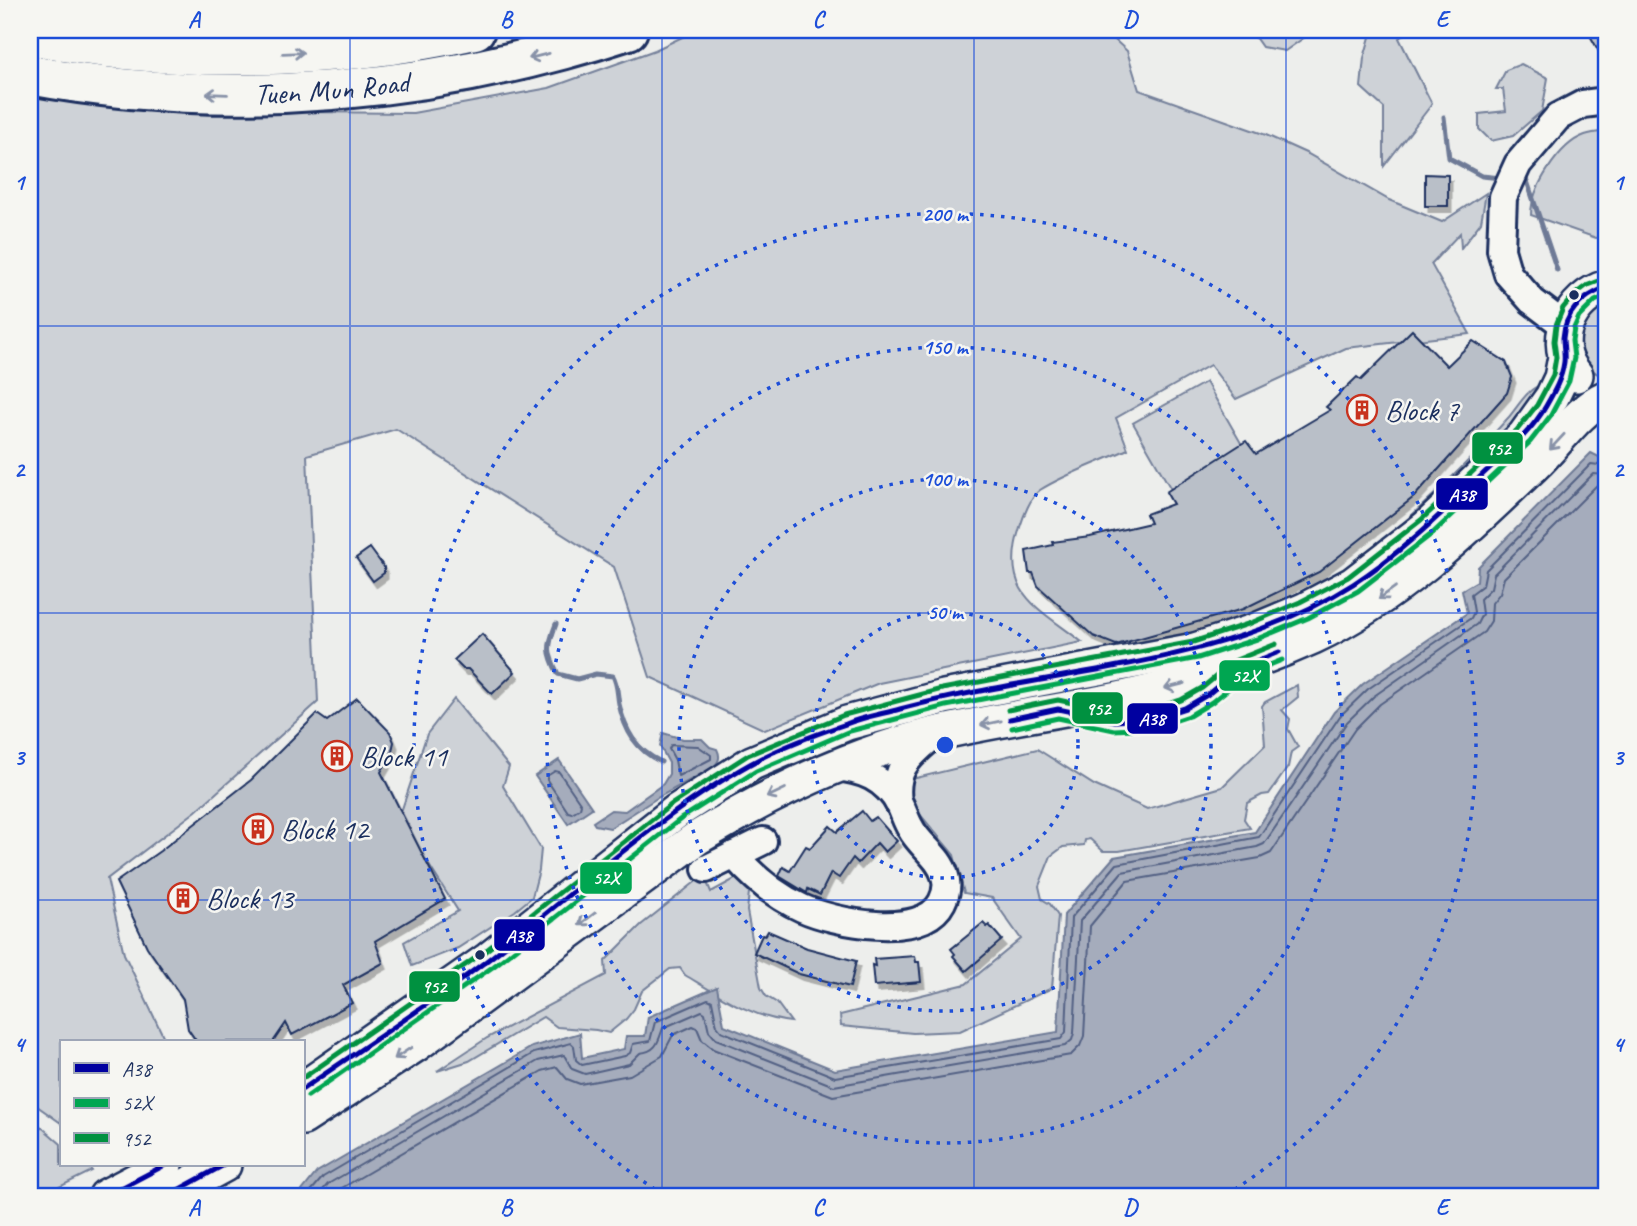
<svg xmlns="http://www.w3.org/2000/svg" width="1637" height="1226" viewBox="0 0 1637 1226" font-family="Caveat,sans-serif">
<defs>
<filter id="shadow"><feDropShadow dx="3.5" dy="6" stdDeviation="0" flood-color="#0004"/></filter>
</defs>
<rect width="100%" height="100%" fill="#edeeec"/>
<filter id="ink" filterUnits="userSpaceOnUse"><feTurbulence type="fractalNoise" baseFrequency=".0143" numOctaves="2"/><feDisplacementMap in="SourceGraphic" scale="14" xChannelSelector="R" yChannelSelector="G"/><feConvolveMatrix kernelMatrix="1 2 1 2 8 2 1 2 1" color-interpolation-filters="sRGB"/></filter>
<g filter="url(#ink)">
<g fill="#ced2d7" stroke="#74809a" stroke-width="2">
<path d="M697,30h407l23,21 12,39 127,45 42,19 81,46 53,22 44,-29 -5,29 -20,26 -1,-15 -29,31 39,70 -124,14 -110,51 -26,-34 -94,53 12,31c-27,13 -63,25 -88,41 -9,6 -17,27 -20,37 -21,66 16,79 62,115l-203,41 -114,47 -115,-53 -36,-110 -218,-138 -89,26 11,247 -122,109 -89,68 17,75 42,88h-105v81l-31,-22v-1008l155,18 228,2 136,-25 106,-38z"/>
<path d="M1250,30h65l-30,21 -23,-4z"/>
<path d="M1372,30h39l-12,8 33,66 -48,62v-58l-23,-21 3,-29z"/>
<path d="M1521,64l27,14 -6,33 -29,25 -22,5 -12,-12v-15l27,-3 -3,-22h-7l10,-19z"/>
<path d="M1607,131v105l-11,2 -65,-23c0,-26 28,-71 54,-80 7,-2 15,-3 22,-4z"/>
<path d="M1607,306v73c-37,-16 -38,-57 0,-73z"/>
<path d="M1206,382l39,68 -73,41 -39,-68z"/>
<path d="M1542,385l-24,37 -101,99 -39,24c46,-39 89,-81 130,-127 9,-10 20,-31 34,-33z"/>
<path d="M1297,685l1,12 -16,13 8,9 -2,10 10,18 -7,5 -3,15 -19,27 -7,1 -15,8 -3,16 6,9 -131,23h-16l-13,-12 -5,1 -1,5 -21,2 -12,9 -12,30 3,13 8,5 8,12 -6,72 -92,43 -47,2 -72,-7 -1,-11 126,-31 55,-45 -29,-41 -28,-5 -10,-38 -41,-49 -3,-14 2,-13 125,-30 57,36 53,24 75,-22 43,-42 -3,-39 3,-4z"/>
<path d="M454,699l55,68 -6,19 38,63 -2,21 -7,27 -17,14 -57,37 -46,18 -8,-24 54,-31 -59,-93 28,-84z"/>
<path d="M744,874l5,18 -2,19 14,77 5,8 11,7 14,19c-41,-5 -71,-26 -106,-47l-5,-7 -10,1 -28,22 -8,18 -8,10 -17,14 -13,-3 -39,-3 -14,-10 -74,44 -32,10 50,-33 119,-63 -1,-14 36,-36 63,-50 7,17z"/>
<path d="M30,1117l31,27v21h26l5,6 -51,25h-11z"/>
</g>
<g fill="#a5acbc" stroke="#6e7a96" stroke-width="2">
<path d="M1591,453l12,6 4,-1v738h-1309l19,-24 215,-125 48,-14 2,25 42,-9 2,-13h19l3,-19 69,-30 7,38 111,45 223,-38 6,-117 50,-58 141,-25 79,-120 29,-28 104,-71 -5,-23 15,-9 1,-14z"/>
<path d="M663,733l20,6h19l8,8 7,2c4,8 2,12 -3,18l-57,31 -47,30 -15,-3 -2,-3 18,-12 14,1 38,-27 6,-10v-11l-9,-17z"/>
<path d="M559,760l33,48 -24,16 -33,-48z"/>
</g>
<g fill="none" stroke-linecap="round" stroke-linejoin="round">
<g stroke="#526184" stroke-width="2">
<path d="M671,745l27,1 13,9v4l-33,17 -3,-16 -6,-11z"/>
<path d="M555,771l4,1 22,32 -1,4 -8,5 -4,-1 -21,-32v-4z"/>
<path d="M307,1196l16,-19 211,-124 37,-10 3,3 2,14 6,5 43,-9 5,-3 3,-9 17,-3 5,-19 53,-23 4,2 5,25 4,5 114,46 226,-38 5,-7 5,-114 46,-54 142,-27 81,-121 28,-27 103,-71 3,-6 -3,-18 12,-9 3,-15 105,-106 16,2"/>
<path d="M318,1196l10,-12 210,-123 26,-6 8,14 13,5 44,-10 11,-11c17,-2 18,-11 23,-25l39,-17 3,2 4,18 7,8 118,47 231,-40 7,-6 2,-7 6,-112 42,-49 135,-25 7,-3 83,-122 27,-26 103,-72 5,-10 -2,-15 11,-11 3,-14 99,-100 14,1"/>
<path d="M331,1196l4,-4 207,-121 15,-4 10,12 13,5 50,-9 32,-19 11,-21 20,-9 4,2 5,12 11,9 120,47 238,-41 9,-9 4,-10 6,-110 37,-45 133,-23 11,-5 84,-124 25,-25 104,-72 7,-11 1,-18 8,-10 4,-15 92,-92 11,-1"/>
</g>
<g stroke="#6e7a96" stroke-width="5">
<path d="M1444,117l5,41 33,18 19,2"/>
<path d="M1518,180l9,1 30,89"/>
<path d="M556,624c-9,23 -9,28 2,50l19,5 19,-5 17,2c5,9 4,18 6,28 6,27 17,46 42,58"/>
</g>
</g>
<g fill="#b9bfc8" stroke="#1b2f5e" stroke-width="2" filter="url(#shadow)">
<path d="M1587,30h20v36z"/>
<path d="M1425,174l23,1v31h-23z"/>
<path d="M1412,330l35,36 26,-25 33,21 6,15 -5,16 -93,104 -95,75 -76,37 -127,36 -23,-9 -55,-50 -5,-13h-4l-3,-22 27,-6 -1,-3 38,-5 60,-14 -4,-9 27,-10 -7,-12 80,-51 10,13 74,-44 -4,-3 31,-30 4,3z"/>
<path d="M370,548l14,19v6l-11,8 -17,-23z"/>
<path d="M482,634l33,38 -23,22 -24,-25h-5l-9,-9z"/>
<path d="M357,698l33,34 4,10 -3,13 -10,17 64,127 -70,42 8,22 -40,22 9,18 -60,32 -6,-12 -13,19h-76l-9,-13 -5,-30 -36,-52 -31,-65 44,-31 91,-71 66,-66 10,7z"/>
<path d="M862,811l8,10 6,-4 21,24 -12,11 -8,-9 -19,20 -5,-5 -14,20 -8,-5 -11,22 -12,-6 -1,4 -28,-17 4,-9 7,4 16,-25 4,2 20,-22 7,6z"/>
<path d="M983,923l4,4 2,-2 13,15 -36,31 -13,-15 2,-2 -4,-5z"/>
<path d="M768,931l39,17 49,13 -6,26 -51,-13 -45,-21 8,-18 3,1z"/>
<path d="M915,956l1,6h3l2,20 -47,4 -2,-21 3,1 -1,-7z"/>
</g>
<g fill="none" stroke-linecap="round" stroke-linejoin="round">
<g stroke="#1b2f5e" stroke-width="32">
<g id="minor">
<path d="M1565,326l-33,-25 -24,-27 -7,-24 2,-53 15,-33 40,-47 25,-13 24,-3"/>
<path d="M898,802c-5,-35 12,-46 36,-67"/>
<path d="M734,855c19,22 41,41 68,53 31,14 120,33 140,-6 4,-8 6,-17 3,-26 -5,-19 -25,-30 -34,-47 -5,-8 -7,-16 -11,-24 -15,-27 -38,-36 -66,-38"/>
<path d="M706,869l57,-28"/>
</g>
</g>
<g stroke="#1b2f5e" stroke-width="38">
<g id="major">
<path d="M1576,375c-28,-32 -6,-78 31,-88"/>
<path d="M303,1089l186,-130 188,-148 75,-48 95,-40 97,-26 251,-47 59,-19 50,-21 49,-26 74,-57 97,-91 28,-39 9,-19 4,-21"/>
<path d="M303,1118l114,-74 280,-206c75,-46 152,-83 237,-104 64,-15 129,-23 193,-37 65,-14 126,-33 186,-60 85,-40 154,-108 221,-172 24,-22 43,-55 73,-68"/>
<path d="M106,1196l59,-31"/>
<path d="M167,1196l57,-31"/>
</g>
</g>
<g stroke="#1b2f5e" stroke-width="44">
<g id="highway">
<path d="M30,36c145,28 301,26 445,-6"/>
<path id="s1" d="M30,75c199,37 407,18 598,-45"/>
</g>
</g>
<use href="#minor" stroke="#f6f6f2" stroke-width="26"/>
<use href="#major" stroke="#f6f6f2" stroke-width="33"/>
<use href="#highway" stroke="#f6f6f2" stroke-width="38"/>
<g stroke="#f6f6f2" stroke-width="10">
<g id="bus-1">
<path d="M1010,719l48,-10 57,12 36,-2 34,-11 22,-13 34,-28 38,-15"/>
<path d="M303,1089c63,-44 129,-86 190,-133 84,-65 164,-140 257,-192 27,-15 66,-30 96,-40 17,-7 36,-10 54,-15 149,-40 320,-40 453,-125 47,-30 88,-70 128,-108 23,-22 49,-42 65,-70 8,-14 16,-28 18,-44 1,-8 -1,-16 -1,-24 2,-27 20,-42 44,-51"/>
<path d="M106,1196l59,-31"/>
<path d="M167,1196l57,-31"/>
</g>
</g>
<g stroke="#f6f6f2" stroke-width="10">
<g id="bus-2">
<path d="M1012,728l46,-10 56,12 39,-2 36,-12 23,-14 33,-27 37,-15"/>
<path d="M308,1096l186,-130 188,-148 74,-47 94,-40 96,-25 252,-48 59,-19 51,-21 50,-27 75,-58 97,-91 21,-27 18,-34 5,-23 -2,-17 2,-13 5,-11 16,-16 12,-5"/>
</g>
</g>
<g stroke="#f6f6f2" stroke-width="10">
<g id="bus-3">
<path d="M1008,710l50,-10 58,12 33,-2 32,-10 21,-12 34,-28 40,-16"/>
<path d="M303,1078l181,-126 188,-148 76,-49 96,-40 98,-26 251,-47 58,-19 49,-21 48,-25 73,-57 96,-90 20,-25 16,-30 3,-18 -2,-16 2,-16 7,-17 11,-13 12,-9 18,-7"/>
</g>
</g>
<use href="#bus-1" stroke="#0000a0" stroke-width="5"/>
<use href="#bus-2" stroke="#00a651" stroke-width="5"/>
<use href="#bus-3" stroke="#009140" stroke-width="5"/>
</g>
<defs><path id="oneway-shaft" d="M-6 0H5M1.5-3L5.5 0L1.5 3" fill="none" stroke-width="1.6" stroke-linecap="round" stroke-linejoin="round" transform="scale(1.75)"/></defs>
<g stroke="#8892a8">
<use href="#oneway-shaft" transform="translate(293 53) rotate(-2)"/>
<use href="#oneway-shaft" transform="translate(539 56) rotate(166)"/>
<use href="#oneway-shaft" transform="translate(217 94) rotate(-178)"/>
<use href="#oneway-shaft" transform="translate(1557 442) rotate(133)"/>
<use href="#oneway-shaft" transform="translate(1387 593) rotate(144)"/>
<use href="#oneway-shaft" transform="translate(1175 686) rotate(166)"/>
<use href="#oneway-shaft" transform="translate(991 723) rotate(168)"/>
<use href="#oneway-shaft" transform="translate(776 793) rotate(154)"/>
<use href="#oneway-shaft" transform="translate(587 919) rotate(143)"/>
<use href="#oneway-shaft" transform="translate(403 1053) rotate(146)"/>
</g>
</g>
<path fill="none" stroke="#1d4ed8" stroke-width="2" stroke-opacity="0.55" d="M350,30v1166M662,30v1166M974,30v1166M1286,30v1166M30,326h1577M30,613h1577M30,900h1577"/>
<g fill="none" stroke="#1d4ed8" stroke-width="3.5" stroke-dasharray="3.5 7">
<circle cx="945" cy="745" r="133"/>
<circle cx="945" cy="745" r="266"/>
<circle cx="945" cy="745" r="398"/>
<path d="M664 1195A531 531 0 1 1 1226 1195"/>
</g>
<defs>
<g id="building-ring" transform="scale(1.575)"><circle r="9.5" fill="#f6f6f2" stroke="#c8321e" stroke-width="1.5"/><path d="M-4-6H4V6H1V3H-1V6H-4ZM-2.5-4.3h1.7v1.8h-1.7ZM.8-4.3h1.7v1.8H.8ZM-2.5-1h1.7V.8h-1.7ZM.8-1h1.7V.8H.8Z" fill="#c8321e"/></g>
</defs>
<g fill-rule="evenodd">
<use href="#building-ring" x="1362" y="410"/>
<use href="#building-ring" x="337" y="756"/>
<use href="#building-ring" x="258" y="829"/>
<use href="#building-ring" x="183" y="898"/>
</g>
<g fill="#1b2f5e" stroke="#f6f6f2" stroke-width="2.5">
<circle cx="1574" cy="295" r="6"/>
<circle cx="480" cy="955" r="6"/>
</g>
<g text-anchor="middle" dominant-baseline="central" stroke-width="5" stroke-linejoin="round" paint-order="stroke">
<g font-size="30" fill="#1b2f5e" stroke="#f6f6f2">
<text stroke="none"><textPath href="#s1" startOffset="303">Tuen Mun Road</textPath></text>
</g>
<g font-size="30" fill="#1b2f5e" stroke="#f6f6f2" text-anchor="start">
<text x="1385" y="410">Block 7</text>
<text x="360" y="756">Block 11</text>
<text x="281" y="829">Block 12</text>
<text x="206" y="898">Block 13</text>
</g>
</g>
<circle cx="945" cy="745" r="10" fill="#1d4ed8" stroke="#f6f6f2" stroke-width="3.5"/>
<g font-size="21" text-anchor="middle" font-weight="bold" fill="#1d4ed8" stroke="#f6f6f2" stroke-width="5" stroke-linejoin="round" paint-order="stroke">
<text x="945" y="221">200 m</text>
<text x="945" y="354">150 m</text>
<text x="945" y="486">100 m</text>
<text x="945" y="619">50 m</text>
</g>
<g stroke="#f6f6f2" stroke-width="2.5">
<rect x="1471" y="431" width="53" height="34" rx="7" fill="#009140"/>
<rect x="1435" y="477" width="54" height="34" rx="7" fill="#0000a0"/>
<rect x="1218" y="659" width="53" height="33" rx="7" fill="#00a651"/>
<rect x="1071" y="691" width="53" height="34" rx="7" fill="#009140"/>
<rect x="1126" y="702" width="53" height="33" rx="7" fill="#0000a0"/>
<rect x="579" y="861" width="54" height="34" rx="7" fill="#00a651"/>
<rect x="493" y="918" width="53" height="34" rx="7" fill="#0000a0"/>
<rect x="408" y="970" width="53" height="33" rx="7" fill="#009140"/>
</g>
<g font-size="19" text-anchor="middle" font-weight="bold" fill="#fff">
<text x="1498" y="455">952</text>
<text x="1462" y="501">A38</text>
<text x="1245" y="682">52X</text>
<text x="1098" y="715">952</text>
<text x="1152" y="725">A38</text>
<text x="606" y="884">52X</text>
<text x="519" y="942">A38</text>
<text x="434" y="993">952</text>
</g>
<rect width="1637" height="1226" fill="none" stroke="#f6f6f2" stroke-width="77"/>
<rect x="60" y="1040" width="245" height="126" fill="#f6f6f2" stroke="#9ea6b7" stroke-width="2"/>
<rect x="74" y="1063" width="35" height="10" fill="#0000a0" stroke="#9ea6b7" stroke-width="2"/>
<text x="122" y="1076" font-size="21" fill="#1b2f5e">A38</text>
<rect x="74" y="1098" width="35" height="10" fill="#00a651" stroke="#9ea6b7" stroke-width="2"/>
<text x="122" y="1110" font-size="21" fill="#1b2f5e">52X</text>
<rect x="74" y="1133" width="35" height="10" fill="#009140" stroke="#9ea6b7" stroke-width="2"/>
<text x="122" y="1146" font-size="21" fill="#1b2f5e">952</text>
<rect x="38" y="38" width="1560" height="1150" fill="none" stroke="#1d4ed8" stroke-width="2.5"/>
<g font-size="23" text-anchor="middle" font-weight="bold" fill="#1d4ed8">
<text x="194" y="27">A</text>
<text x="506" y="27">B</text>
<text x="818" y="27">C</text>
<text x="1130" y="27">D</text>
<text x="1442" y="27">E</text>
<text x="19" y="190">1</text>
<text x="1618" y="190">1</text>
<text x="19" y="477">2</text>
<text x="1618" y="477">2</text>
<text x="19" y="765">3</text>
<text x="1618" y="765">3</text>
<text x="19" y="1052">4</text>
<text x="1618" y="1052">4</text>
<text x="194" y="1215">A</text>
<text x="506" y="1215">B</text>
<text x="818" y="1215">C</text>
<text x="1130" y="1215">D</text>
<text x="1442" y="1215">E</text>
</g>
</svg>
